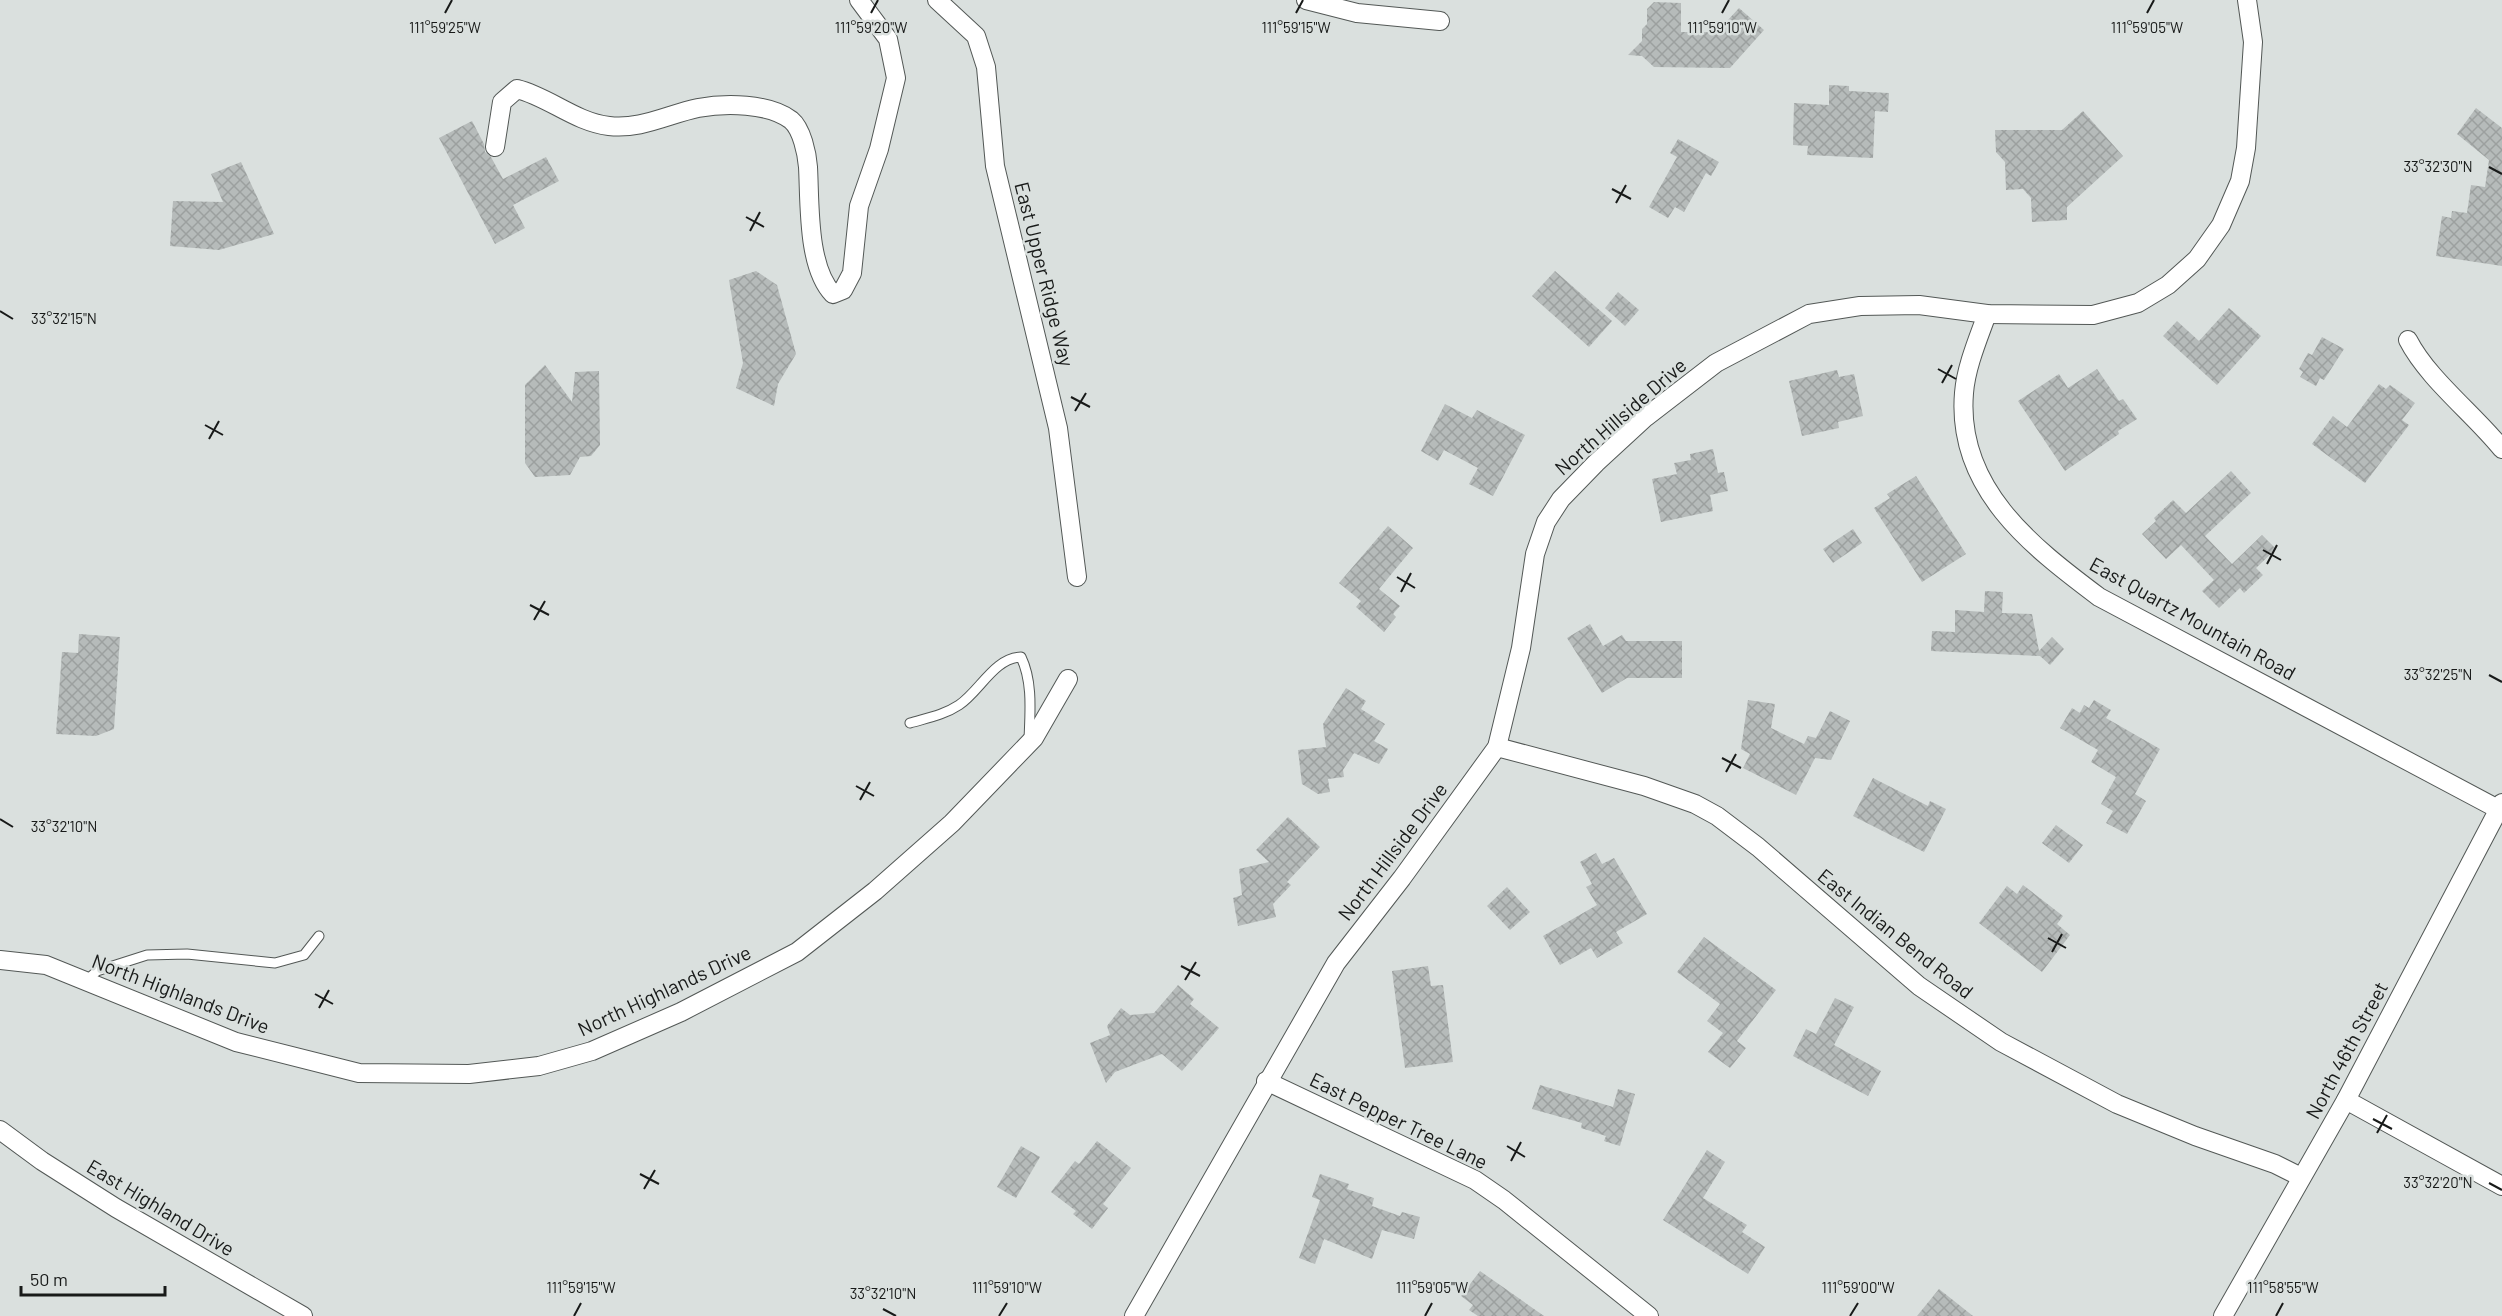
<svg xmlns="http://www.w3.org/2000/svg" width="2502" height="1316" viewBox="0 0 2502 1316" font-family="Barlow,sans-serif">
<defs>
<pattern id="building-cross-hatch" width="8" height="8" patternUnits="userSpaceOnUse" patternTransform="scale(1.5)"><rect width="8" height="8" fill="#b6bbba"/><path d="M0 0l8 8M0 8l8-8" fill="none" stroke="#9ca09f"/></pattern>
</defs>
<rect width="100%" height="100%" fill="#dae0de"/>
<g fill="url(#building-cross-hatch)">
<path d="M1654,2l27,1v29h36l22,-24 25,22 -34,38 -76,-1 -12,-11 -14,-1 14,-14v-12l5,-5v-15z"/>
<path d="M1829,85l20,1v5l40,2 -1,19 -13,-1 -2,47 -66,-3 1,-9 -15,-1 1,-42 35,2z"/>
<path d="M2476,108l26,20v138l-66,-10 6,-40 9,2 1,-7 15,2 4,-28 14,2 4,-27 -32,-26z"/>
<path d="M2083,111l40,45 -56,51v13l-35,2 -1,-24 -8,-9 -17,1 -1,-28 -9,-10 -1,-22h67z"/>
<path d="M472,121l12,23 1,8 6,5 12,22 43,-22 13,24 -46,24 12,23 -30,16 -56,-106z"/>
<path d="M1678,139l41,23 -8,14 -5,-3 -22,39 -9,-5 -7,11 -19,-11 28,-50 -7,-4z"/>
<path d="M241,162l33,72 -55,16 -49,-4 3,-45 50,1 -12,-28z"/>
<path d="M756,271l21,14 19,69 -18,30 -4,22 -38,-18 7,-25 -14,-83z"/>
<path d="M1555,271l57,50 -23,26 -57,-51z"/>
<path d="M1618,292l21,18 -14,16 -20,-18z"/>
<path d="M2229,308l32,28 -44,49 -54,-49 14,-15 22,20z"/>
<path d="M2322,337l22,12 -20,31 -4,-2 -4,8 -16,-9 3,-5 -4,-3 9,-16 4,2z"/>
<path d="M545,365l27,37 3,-30 24,-1 1,74 -9,11 -11,1 -10,18 -35,2 -10,-14v-78z"/>
<path d="M2097,369l22,32 4,-2 14,20 -19,12 1,3 -54,37 -47,-70 41,-27 9,14z"/>
<path d="M1837,370l2,7 15,-3 9,42 -25,6 1,6 -37,8 -13,-55z"/>
<path d="M2379,384l7,5 4,-4 25,18 -13,17 7,5 -44,58 -53,-39 21,-28 14,11z"/>
<path d="M1445,404l27,14 5,-8 48,25 -32,61 -24,-12 9,-16 -34,-18 -6,11 -17,-10z"/>
<path d="M1713,449l5,24 6,-1 4,19 -18,4 3,16 -52,11 -9,-43 25,-5 -3,-11 17,-3 -1,-6z"/>
<path d="M2231,471l20,22 -46,43 27,28 30,-29 14,14 -20,19 7,7 -19,18 -4,-5 -21,20 -17,-17 12,-11 -33,-35 -15,14 -24,-25 14,-13 -2,-3 19,-18 13,13z"/>
<path d="M1916,476l50,78 -44,28 -48,-74 16,-10 -3,-4z"/>
<path d="M1388,526l25,22 -34,41 21,17 -7,8 3,3 -12,15 -28,-25 5,-6 -22,-18z"/>
<path d="M1853,529l9,14 -29,20 -10,-14z"/>
<path d="M1985,591l18,1 -1,21 30,1 7,37 13,-14 12,12 -14,16 -10,-9 -109,-5 1,-20 23,1v-22l29,2z"/>
<path d="M1590,624l13,22 19,-11 4,6h56v37h-55l-25,15 -35,-55z"/>
<path d="M79,634l41,3 -6,92 -18,7 -40,-2 6,-82 16,1z"/>
<path d="M1346,688l20,13 -5,8 24,15 -11,17 14,8 -9,15 -25,-11 -11,17 1,7 -16,2 2,13 -12,2 -16,-10 -4,-34 28,-3 -3,-23z"/>
<path d="M1748,700l27,4 -4,24 33,16 4,-8 8,2 14,-27 20,10 -19,39 -16,-2 -19,37 -53,-27 7,-14 -9,-5z"/>
<path d="M2094,700l17,10 -5,8 54,31 -25,45 11,7 -19,33 -21,-11 7,-12 -12,-7 15,-27 -25,-15 7,-12 -38,-22 12,-20 8,5 4,-8 5,3z"/>
<path d="M1873,778l55,28 2,-5 16,8 -22,43 -71,-36z"/>
<path d="M1288,817l32,30 -33,35 4,3 -18,19 3,13 -38,9 -5,-28 9,-3 -3,-26 30,-7 -13,-12z"/>
<path d="M2056,825l27,20 -14,18 -27,-20z"/>
<path d="M1596,853l6,11 12,-6 33,56 -31,18 7,11 -26,15 -6,-10 -31,17 -17,-29 54,-31 -11,-18 6,-3 -12,-22z"/>
<path d="M2023,885l40,31 -6,8 13,11 -28,37 -63,-49 28,-37 10,8z"/>
<path d="M1507,887l23,25 -20,18 -23,-24z"/>
<path d="M1704,937l72,53 -39,51 9,7 -16,20 -22,-16 15,-19 -16,-12 13,-17 -43,-32z"/>
<path d="M1428,966l3,20 12,-1 10,77 -48,6 -13,-97z"/>
<path d="M1178,985l16,14 -4,5 29,24 -37,43 -20,-17 -47,18 -9,11 -16,-40 20,-8 -3,-9 14,-18 9,7 24,-2z"/>
<path d="M1835,998l19,9 -20,38 47,26 -13,25 -75,-40 13,-27 10,5z"/>
<path d="M1540,1085l73,22 5,-18 17,5 -15,52 -16,-5 2,-5 -25,-8 1,-5 -50,-14z"/>
<path d="M1097,1141l34,27 -28,36 5,4 -16,21 -19,-15 3,-3 -25,-19 24,-31 4,3z"/>
<path d="M1021,1146l19,11 -24,41 -19,-11z"/>
<path d="M1707,1150l18,12 -22,36 44,27 -5,7 23,15 -17,27 -85,-54z"/>
<path d="M1320,1174l29,10 -2,5 27,9 -2,8 28,10 2,-4 18,5 -6,22 -32,-9 -10,29 -48,-20 -9,25 -16,-6 21,-58 -8,-3z"/>
<path d="M1480,1271l64,45h-66l-9,-6 4,-5 -12,-9z"/>
<path d="M1939,1289l34,27h-56z"/>
</g>
<g fill="none" stroke-linecap="round" stroke-linejoin="round">
<g stroke="#535856" stroke-width="11">
<g id="service">
<path d="M910,723c17,-5 34,-8 49,-18 21,-14 35,-47 62,-48 12,25 9,55 8,83"/>
<path d="M86,981l11,-10 50,-16 40,-1 88,9 29,-8 15,-19"/>
</g>
</g>
<g stroke="#535856" stroke-width="20">
<g id="minor">
<path d="M937,0l39,36 10,31 9,99 63,262 19,149"/>
<path d="M1306,0l51,13 83,8"/>
<path d="M495,147l7,-45 15,-13c32,8 58,33 92,37 31,4 60,-12 89,-18 27,-5 71,-5 93,12 11,9 16,34 17,47 2,36 -1,100 25,127l10,-4 9,-17 7,-67 20,-57 17,-71 -8,-39 -29,-39"/>
<path d="M1987,314c-9,25 -21,53 -23,79 -8,95 67,153 135,204l399,212"/>
<path d="M2408,340c20,39 66,74 94,109"/>
<path d="M1497,747l147,39 51,18 22,12 41,31 161,139 82,56 116,62 78,32 80,28 26,13"/>
<path d="M0,960l46,5 190,77 123,31 110,1 70,-8 53,-15 89,-39 116,-60 78,-61 77,-68 82,-85 34,-59"/>
<path d="M1266,1081l209,99 29,20 145,116"/>
<path d="M2346,1100l156,86"/>
<path d="M0,1130l42,31 74,47 187,108"/>
<path d="M1134,1316l202,-353 66,-85 95,-131 24,-99 14,-94 11,-32 15,-23 35,-36 50,-46 70,-54 93,-49 51,-8 59,-1 68,9 106,1 45,-12 30,-18 29,-26 24,-34 19,-44 6,-33 7,-106 -6,-42"/>
<path d="M2223,1316l123,-216 156,-297"/>
</g>
</g>
<use href="#service" stroke="#fff" stroke-width="9"/>
<use href="#minor" stroke="#fff" stroke-width="18"/>
</g>
<path fill="none" stroke="#181a19" stroke-width="2" d="M445,13l7,-13M871,13l7,-13M1296,13l7,-13M1722,13l7,-13M2147,13l7,-13M2489,167l13,7M1612,189l19,10M1616,203l10,-18M746,217l18,10M750,231l10,-19M0,311l13,8M1938,369l18,10M1942,383l10,-18M1071,397l19,10M1075,411l11,-18M205,425l18,10M209,439l10,-18M2263,550l18,10M2267,564l10,-19M1397,577l18,11M1401,592l10,-19M530,605l19,10M534,620l11,-19M2489,675l13,7M1722,758l19,10M1726,772l10,-18M856,786l18,10M860,800l10,-18M0,819l13,8M2048,938l18,10M2052,952l10,-18M1181,966l19,10M1185,980l11,-18M315,994l18,10M319,1008l10,-18M2373,1119l19,10M2377,1133l10,-18M1507,1146l18,11M1511,1161l10,-19M640,1174l19,10M2489,1183l13,7M644,1189l11,-19M883,1309l13,7M574,1316l7,-13M999,1316l8,-13M1425,1316l7,-13M1850,1316l8,-13M2276,1316l7,-13"/>
<g text-anchor="middle" dominant-baseline="central" stroke-width="5" stroke-linejoin="round" paint-order="stroke">
<g font-size="20" fill="#181a19" stroke="#dae0de">
<text transform="translate(1045 274) rotate(76)">East Upper Ridge Way</text>
<text transform="translate(1620 416) rotate(-41)">North Hillside Drive</text>
<text transform="translate(2193 618) rotate(29)">East Quartz Mountain Road</text>
<text transform="translate(1392 851) rotate(-53)">North Hillside Drive</text>
<text transform="translate(1896 933) rotate(39)">East Indian Bend Road</text>
<text transform="translate(664 990) rotate(-25)">North Highlands Drive</text>
<text transform="translate(181 993) rotate(21)">North Highlands Drive</text>
<text transform="translate(2346 1050) rotate(-62)">North 46th Street</text>
<text transform="translate(1399 1120) rotate(26)">East Pepper Tree Lane</text>
<text transform="translate(161 1207) rotate(31)">East Highland Drive</text>
</g>
</g>
<g font-size="15" text-anchor="middle" fill="#181a19" stroke="#dae0de" stroke-width="5" stroke-linejoin="round" paint-order="stroke">
<text x="445" y="33">111°59'25"W</text>
<text x="871" y="33">111°59'20"W</text>
<text x="1296" y="33">111°59'15"W</text>
<text x="1722" y="33">111°59'10"W</text>
<text x="2147" y="33">111°59'05"W</text>
<text x="2438" y="172">33°32'30"N</text>
<text x="64" y="324">33°32'15"N</text>
<text x="2438" y="680">33°32'25"N</text>
<text x="64" y="832">33°32'10"N</text>
<text x="2438" y="1188">33°32'20"N</text>
<text x="581" y="1293">111°59'15"W</text>
<text x="1007" y="1293">111°59'10"W</text>
<text x="1432" y="1293">111°59'05"W</text>
<text x="1858" y="1293">111°59'00"W</text>
<text x="2283" y="1293">111°58'55"W</text>
<text x="883" y="1299">33°32'10"N</text>
</g>
<path d="M21 1286v9h144v-9" fill="none" stroke="#181a19" stroke-width="3"/>
<text x="30" y="1286" font-size="18" fill="#181a19" stroke="#dae0de" stroke-width="4.5" paint-order="stroke">50 m</text>
</svg>
